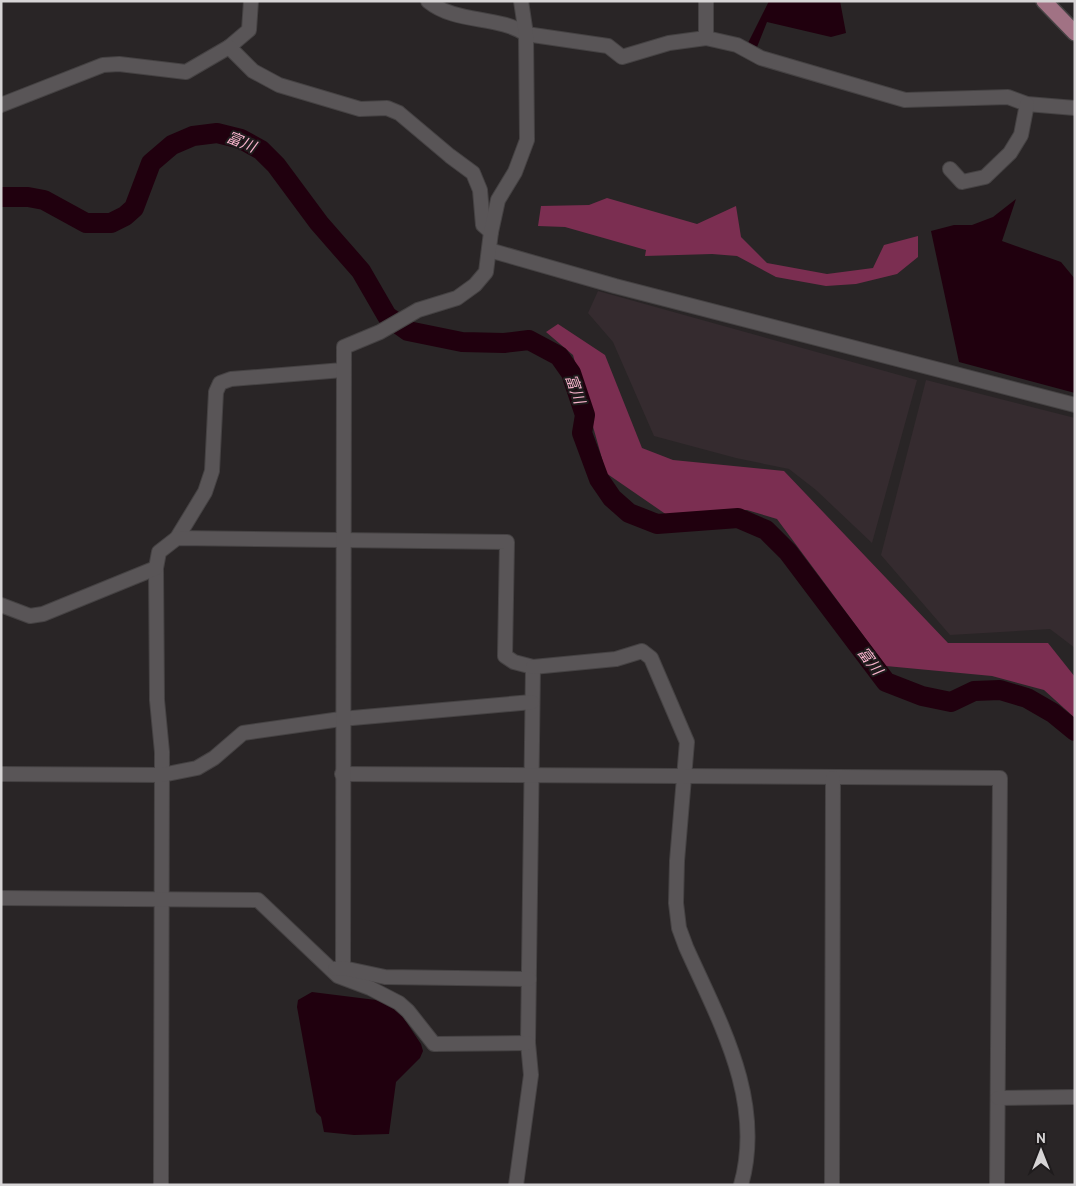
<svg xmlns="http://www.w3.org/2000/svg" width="1076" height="1186" viewBox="0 0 1076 1186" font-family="Cabin,'Noto Sans JP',sans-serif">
<rect width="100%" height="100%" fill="#292526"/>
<g fill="#352b2f">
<path d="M598,291l319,89 -45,163 -56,-53 -27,-21 -53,-11 -82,-22 -41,-94 -25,-29z"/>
<path d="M926,380l149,38v230l-25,-19 -100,6 -69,-80z"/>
</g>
<g fill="#7b2e51">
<path d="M607,198l90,26 39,-18 5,31 26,26 60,11 46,-6 11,-23 34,-9v21l-21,17 -41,10 -30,2 -50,-9 -39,-21 -25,-2 -67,2 1,-6 -81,-23 -27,-1 3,-20 48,-1z"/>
<path d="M558,324l47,31 37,93 31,12 111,11 164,172h100l27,34v41l-31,-28 -52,-14 -106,-10 -109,-147 -30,-9 -80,5 -61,-42 -33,-118 -27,-23z"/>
</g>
<g fill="#20000e">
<path d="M769,1h71l6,32 -15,4 -64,-15 -10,25 -9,-4z"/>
<path d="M1016,199l-14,42 59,21 14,17v114l-116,-31 -28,-131 23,-6h18l21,-8z"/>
<path d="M312,992l64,8 16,6 11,11 18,27 2,7 -3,7 -24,24 -7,52 -35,1 -30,-3 -3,-15 -5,-5 -19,-105 1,-7z"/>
</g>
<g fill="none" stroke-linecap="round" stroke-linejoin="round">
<path stroke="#20000e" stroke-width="20" d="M1,197h27l16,3 42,23h25l14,-7 9,-8 17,-45 21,-18 21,-9 24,-3 24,6 20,11 15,15 43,58 42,48 26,45 21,15 54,11 42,1 25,-3 30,16 12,17 14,42 -3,18 17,46 13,19 17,15 28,11 81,-6 28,12 22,22 98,130 36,14 29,6 23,-11 26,-1 27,8 26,15 22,18"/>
<g stroke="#454243" stroke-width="16">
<g id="minor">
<path d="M428,1c28,23 69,14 98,33l82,12 14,11 47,-14 37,-5 31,7 24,13 144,42 103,-3 19,7 48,4"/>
<path d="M706,38v-37"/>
<path d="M229,47l20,-17 2,-29"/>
<path d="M1,105l102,-40 16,-1 67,8 43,-25 24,24 26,14 81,24 27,-1 12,5 51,43 23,17 7,17 3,35 8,7"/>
<path d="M950,169l12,13 23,-5 25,-24 11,-18 6,-31"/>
<path d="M489,250l126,36 460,119"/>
<path d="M177,538l28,-46 7,-21 4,-79 4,-9 11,-4 112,-9"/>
<path d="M156,568l1,132 5,52 -1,433"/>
<path d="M1,605l29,11 13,-2 113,-46 3,-16 18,-14 330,4 -2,114 9,6 19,5 -5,376 3,32 -15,110"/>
<path d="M533,667l83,-8 26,-8 9,7 36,84 -10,119 -1,42 3,25 7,19c33,74 79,153 55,238"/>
<path d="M1,774l161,1 35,-7 17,-10 29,-25 98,-14 191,-17"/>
<path d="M342,774l658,4 -3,407"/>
<path d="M1,898l257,2 80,76 32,12 29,15 9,8 26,33 94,-1"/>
<path d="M343,968l1,-621 36,-15 38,-22 39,-12 18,-13 11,-13 5,-40 7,-32 17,-28 12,-32 -1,-106 -5,-33"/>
<path d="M335,969l8,-1 42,9 144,2"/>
<path d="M998,1098l77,-1"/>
<path d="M832,1185l1,-407"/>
</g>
</g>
<g stroke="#454243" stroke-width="18">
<path id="major" d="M1044,1l31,32"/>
</g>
<use href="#minor" stroke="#595557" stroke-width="14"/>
<use href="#major" stroke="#a17284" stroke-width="15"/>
</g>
<g text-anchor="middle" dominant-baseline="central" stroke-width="4" stroke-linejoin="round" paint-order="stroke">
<g font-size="15" font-style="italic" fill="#f9b4cd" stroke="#1f1c1d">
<text transform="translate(241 142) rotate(22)">富川</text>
<text transform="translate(575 389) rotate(70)">富川</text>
<text transform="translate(870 661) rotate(53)">富川</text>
</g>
</g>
<rect width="1076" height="1186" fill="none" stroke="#d7d5d6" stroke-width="5"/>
<g transform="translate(1041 1151)" stroke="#1f1c1d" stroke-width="4" paint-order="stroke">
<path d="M0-4L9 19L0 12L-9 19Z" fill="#d7d5d6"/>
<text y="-8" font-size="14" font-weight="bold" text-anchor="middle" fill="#d7d5d6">N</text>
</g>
</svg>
